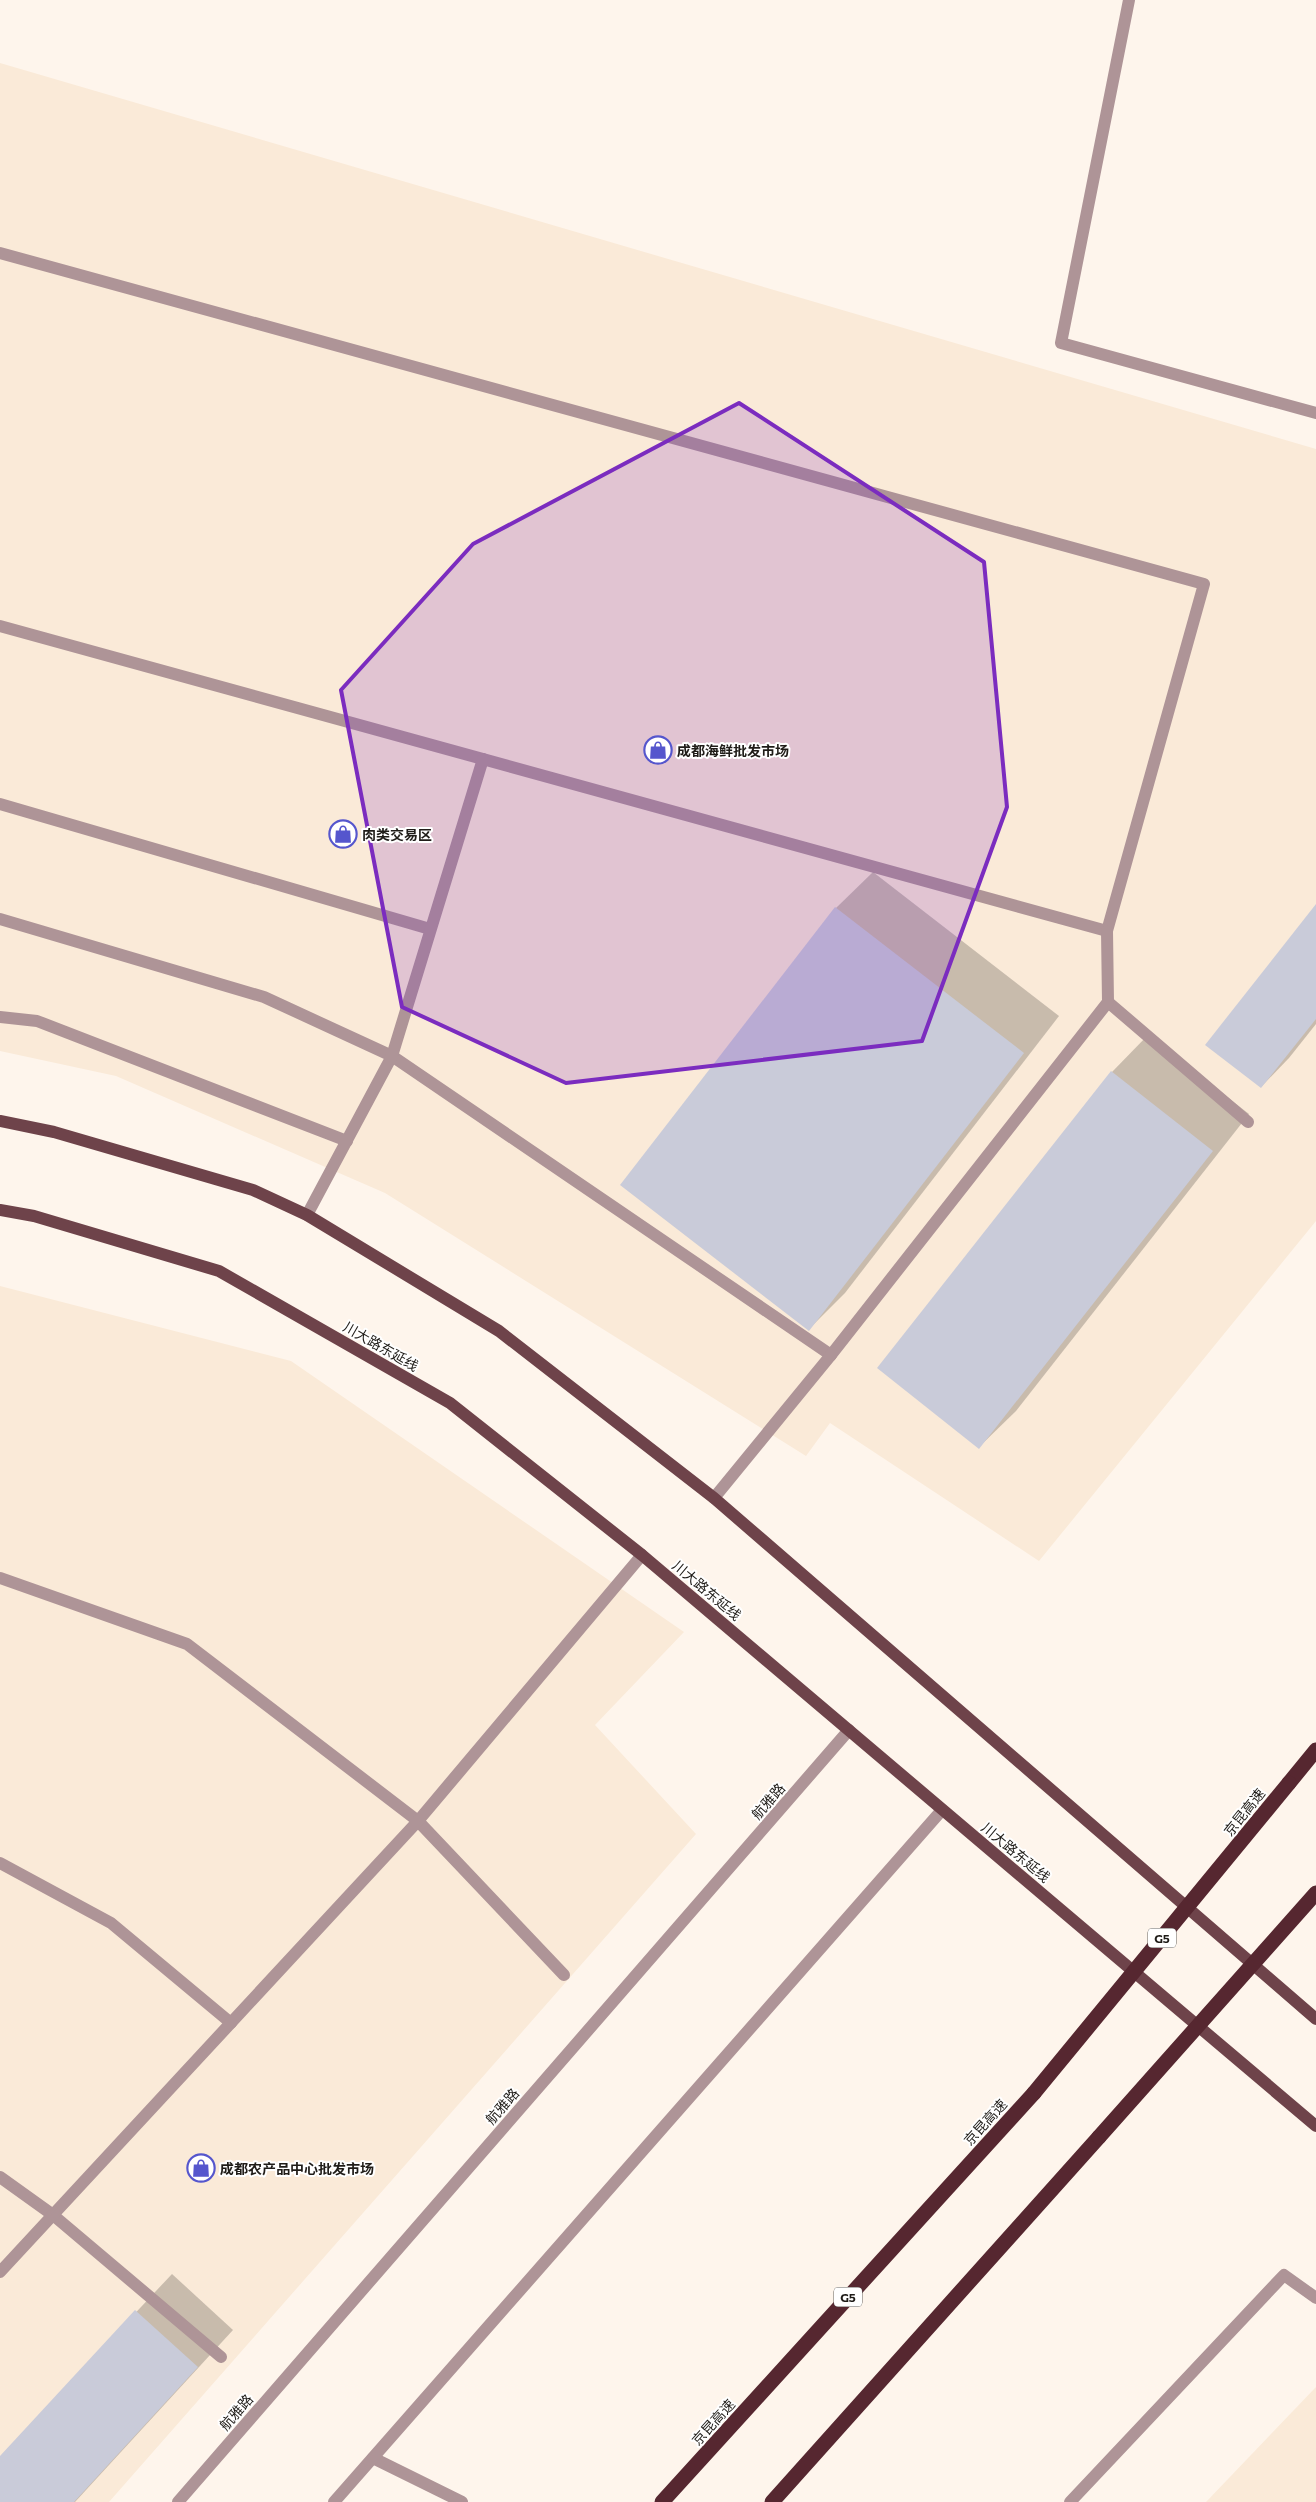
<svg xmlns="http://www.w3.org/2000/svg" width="1316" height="2502" viewBox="0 0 1316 2502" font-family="Commissioner,'Noto Sans SC',sans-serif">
<rect width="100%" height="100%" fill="#fef5ec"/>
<g fill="#faead8">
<path d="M0,63l1316,386v772l-277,340 -209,-138 -24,33 -421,-263 -269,-117 -116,-25z"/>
<path d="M0,1286l291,75 393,271 -89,93 101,109 -587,668h-109z"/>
<path d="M1316,2387v115h-110z"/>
</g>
<g fill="#0003">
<path d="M873,872l186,144 -214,277 -36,36 -187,-144 214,-277z"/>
<path d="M1316,906v118l-27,34 -28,29z"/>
<path d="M1148,1035l101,79 -233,297 -37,36 133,-375z"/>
<path d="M172,2274l61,56 -158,172h-75v-45z"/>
</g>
<g fill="#c9cbd9">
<path d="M1316,904v115l-55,69 -56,-43z"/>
<path d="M835,907l189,146 -215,278 -189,-146z"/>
<path d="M1111,1071l102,80 -234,298 -102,-81z"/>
<path d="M135,2310l63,57 -124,135h-74v-46z"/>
</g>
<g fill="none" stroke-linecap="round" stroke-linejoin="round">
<g stroke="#ae9497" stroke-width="12">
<path d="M1129,0l-68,343 255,70"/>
<path d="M0,253l1204,331 -97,347 -1107,-305"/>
<path d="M0,804l430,125"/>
<path d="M0,919l264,78 128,59 439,299"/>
<path d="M1108,1002l140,120"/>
<path d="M0,1017l37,4 310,120"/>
<path d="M307,1215l85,-159 91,-297"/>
<path d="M714,1498l117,-143 277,-353 -1,-71"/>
<path d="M0,1578l187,66 231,177 146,154"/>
<path d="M0,1863l111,60 120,100"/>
<path d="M0,2177l53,38 168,142"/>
<path d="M0,2272l418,-451 224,-266"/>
<path d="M373,2458l89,44"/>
<path d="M178,2502l671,-772"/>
<path d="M334,2502l608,-692"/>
<path d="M1070,2502l214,-227 32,23"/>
</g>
<g stroke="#6e434a" stroke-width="12">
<path d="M0,1121l54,11 199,58 54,25 192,116 215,167 602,521"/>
<path d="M0,1210l34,6 185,55 231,132 192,152 674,571"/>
</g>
<g stroke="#562730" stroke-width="15">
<path d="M1289,1783l27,-33"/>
<path d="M662,2502l372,-409"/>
<path d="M772,2502l327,-365"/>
</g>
<g stroke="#562730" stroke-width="15">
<path d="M1034,2093l255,-310"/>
<path d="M1099,2137l217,-244"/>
</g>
</g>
<path fill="#7b2cbf" fill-opacity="0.2" stroke="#7b2cbf" stroke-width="4" stroke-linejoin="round" d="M739,403l245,159 23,245 -85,234 -356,42 -164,-76 -61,-317 132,-146z"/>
<defs>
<g id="shop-ring" transform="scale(1.4375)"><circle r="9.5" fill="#fff" stroke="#5556cd" stroke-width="1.5"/><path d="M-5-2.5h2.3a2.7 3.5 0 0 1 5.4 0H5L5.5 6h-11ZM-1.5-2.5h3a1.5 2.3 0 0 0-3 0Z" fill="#5556cd"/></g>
</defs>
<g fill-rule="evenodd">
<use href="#shop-ring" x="658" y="750"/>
<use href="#shop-ring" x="343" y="834"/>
<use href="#shop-ring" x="201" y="2168"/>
</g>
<g text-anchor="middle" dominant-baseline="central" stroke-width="4" stroke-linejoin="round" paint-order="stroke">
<g fill="#fff" stroke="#62605d" stroke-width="1">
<rect x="1148" y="1928.5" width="28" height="19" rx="4"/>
<rect x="834" y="2287.5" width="28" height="19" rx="4"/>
</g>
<g font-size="12" font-weight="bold" fill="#1f1c18">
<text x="1162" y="1938">G5</text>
<text x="848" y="2297">G5</text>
</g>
<g font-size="14" font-weight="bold" fill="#1f1c18" stroke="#fff" text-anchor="start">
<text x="677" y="750">成都海鲜批发市场</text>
<text x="362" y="834">肉类交易区</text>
<text x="220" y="2168">成都农产品中心批发市场</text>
</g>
<g font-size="14" fill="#1f1c18" stroke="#fff">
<text transform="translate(381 1346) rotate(30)">川大路东延线</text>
<text transform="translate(707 1590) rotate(40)">川大路东延线</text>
<text transform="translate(768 1801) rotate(-49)">航雅路</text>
<text transform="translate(1244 1812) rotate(-51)">京昆高速</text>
<text transform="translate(1016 1852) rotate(40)">川大路东延线</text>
<text transform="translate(502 2106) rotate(-49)">航雅路</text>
<text transform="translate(985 2122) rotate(-48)">京昆高速</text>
<text transform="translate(236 2412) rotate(-49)">航雅路</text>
<text transform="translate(713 2422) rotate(-48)">京昆高速</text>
</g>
</g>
</svg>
